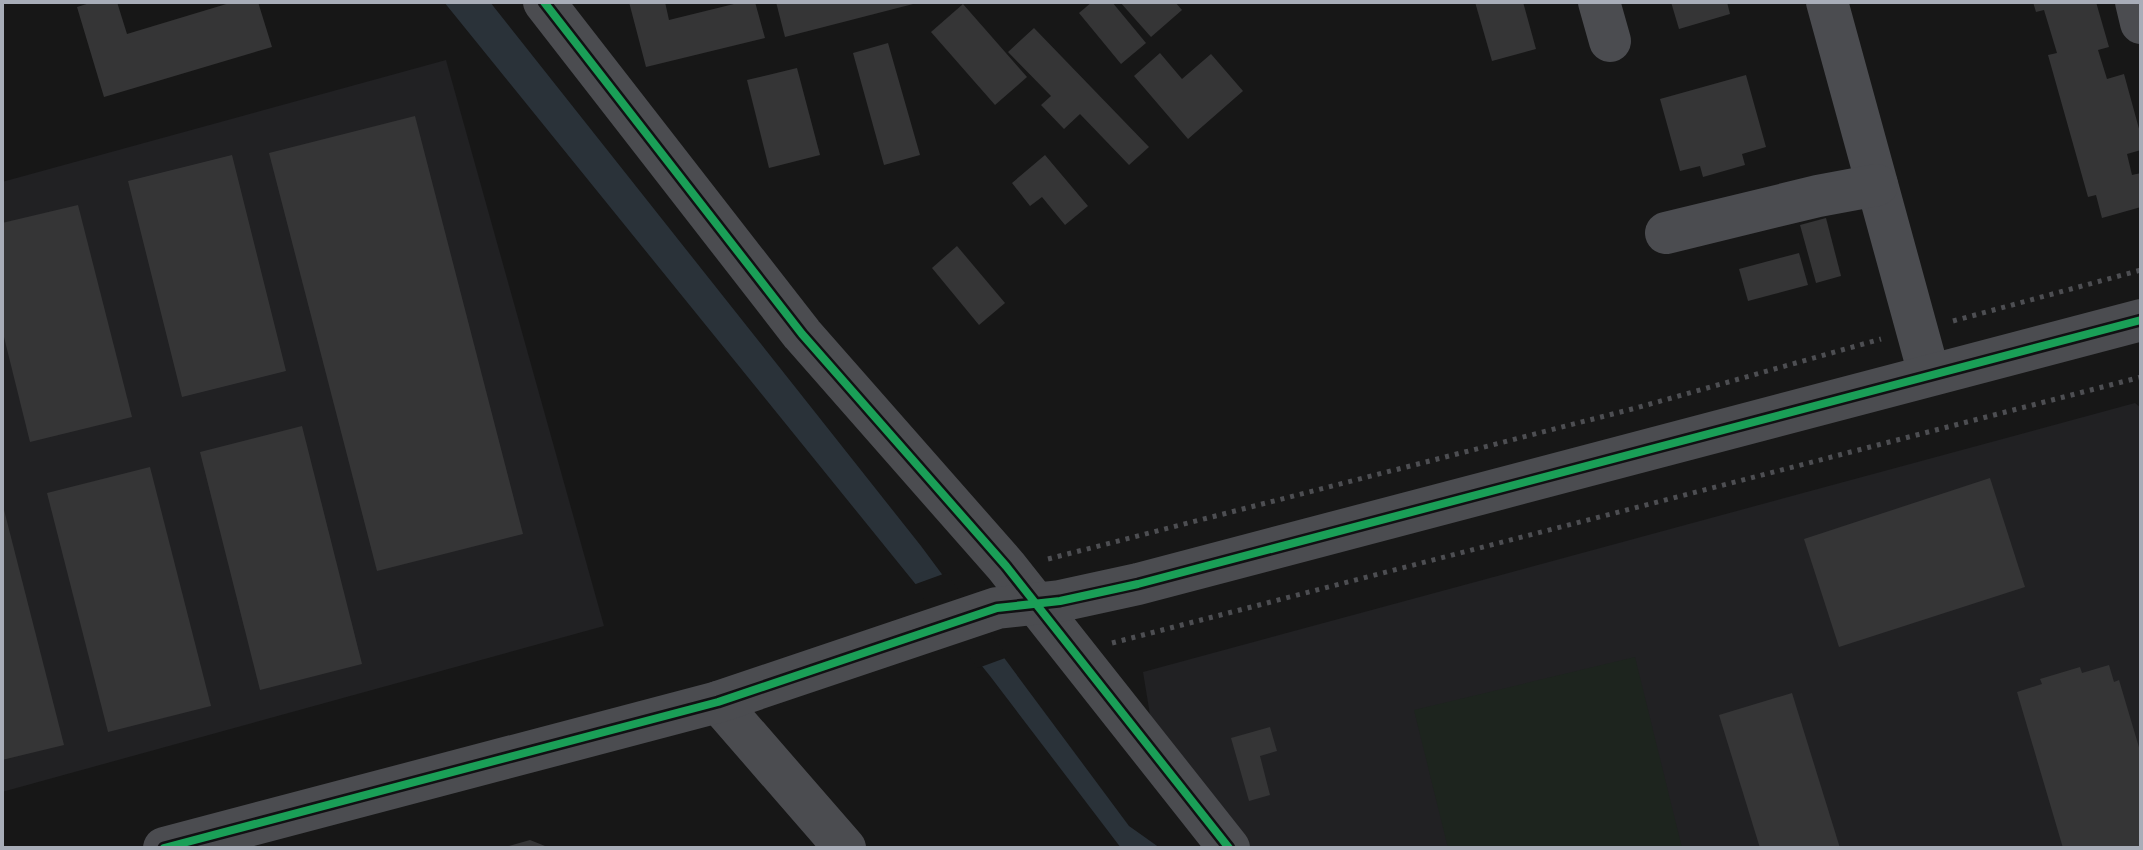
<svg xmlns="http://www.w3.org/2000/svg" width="2143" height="850" viewBox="0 0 2143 850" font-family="Roboto,sans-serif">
<rect width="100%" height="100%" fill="#171717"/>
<g fill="#212123">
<path d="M446,60l158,566 -602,166v-610z"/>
<path d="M2135,403l6,5v440h-890l-100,-127 -8,-49z"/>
</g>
<path fill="#1d241e" d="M1635,657l47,191h-234l-34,-138z"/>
<path fill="#2a3239" d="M444,2h46l431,544 208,280 31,22h-39l-131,-172z"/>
<path fill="#171717" d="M946,573l62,84 -30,11 -65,-83z"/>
<g fill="#353536">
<path d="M93,2h24l10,32 106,-32h25l14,45 -168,50 -27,-90z"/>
<path d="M629,2h36l4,18 73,-18h13l10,36 -119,29z"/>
<path d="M776,2h141v1l-132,34z"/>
<path d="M1092,2h20l34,41 -25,21 -42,-51z"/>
<path d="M1120,2h55l7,8 -31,27z"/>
<path d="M1475,2h48l13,47 -44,12z"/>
<path d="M1671,2h56l3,12 -51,15z"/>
<path d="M2033,2h63l13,45 -11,3 9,29 17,-5 17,62v14l-14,4 5,21 9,-2v34l-39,11 -6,-23 -8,2 -40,-142 9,-2 -13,-43 -8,2z"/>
<path d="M963,4l64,73 -32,28 -64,-73z"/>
<path d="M1034,28l115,119 -20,18 -49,-51 -16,15 -23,-24 10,-9 -43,-44z"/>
<path d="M888,43l32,112 -36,10 -31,-112z"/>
<path d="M1160,53l22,26 29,-25 32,37 -55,48 -54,-63z"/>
<path d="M797,68l23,87 -51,13 -22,-88z"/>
<path d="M1746,75l20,72 -24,7 3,11 -42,12 -3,-11 -20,5 -20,-72z"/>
<path d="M415,116l108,418 -146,37 -108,-418z"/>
<path d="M232,155l54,216 -104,26 -54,-216z"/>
<path d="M1045,155l43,51 -23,19 -23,-28 -12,9 -18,-23z"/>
<path d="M78,205l54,212 -102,25 -28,-113v-106z"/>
<path d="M1826,218l15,58 -25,7 -16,-58z"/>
<path d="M957,246l48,57 -26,22 -47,-57z"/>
<path d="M1799,253l9,32 -60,16 -9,-32z"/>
<path d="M302,426l60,238 -102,26 -60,-238z"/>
<path d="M150,467l61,239 -103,26 -61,-239z"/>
<path d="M1990,478l35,109 -186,60 -35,-108z"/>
<path d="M2,502l62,243 -62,15z"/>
<path d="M2109,665l5,17 5,-2 22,74v94h-78l-46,-156 25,-8 -2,-5 40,-12 2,6z"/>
<path d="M1792,693l48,155h-80l-41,-133z"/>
<path d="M1270,727l7,24 -17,5 10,39 -21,6 -18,-63z"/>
<path d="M530,840l20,8h-45v-1z"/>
</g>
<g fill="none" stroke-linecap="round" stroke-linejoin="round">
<g stroke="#4d4e52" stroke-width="5" stroke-dasharray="4 6" stroke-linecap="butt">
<path d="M1953,321l188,-51"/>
<path d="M1048,559l588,-151 245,-69"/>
<path d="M1112,643l1029,-266"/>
</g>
<g stroke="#4b4c50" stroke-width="42">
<path d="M544,2l258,332 204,232 223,282"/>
<path d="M1599,2l11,39"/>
<path d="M1827,2l102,372"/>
<path d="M2136,2l5,21"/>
<path d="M1666,233l152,-37 59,-11"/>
<path d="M718,702l127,146"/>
<path d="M164,848l554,-146 279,-94 63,-7 78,-17 1003,-264"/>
</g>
<g stroke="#111113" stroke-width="13">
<g id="cycleway">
<path d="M544,2l258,332 204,232 223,282"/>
<path d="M164,848l554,-146 279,-94 63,-7 78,-17 1003,-264"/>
</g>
</g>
<use href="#cycleway" stroke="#1a9f57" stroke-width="8"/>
</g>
<rect width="2143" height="850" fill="none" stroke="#a8adb8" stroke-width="8"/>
</svg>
